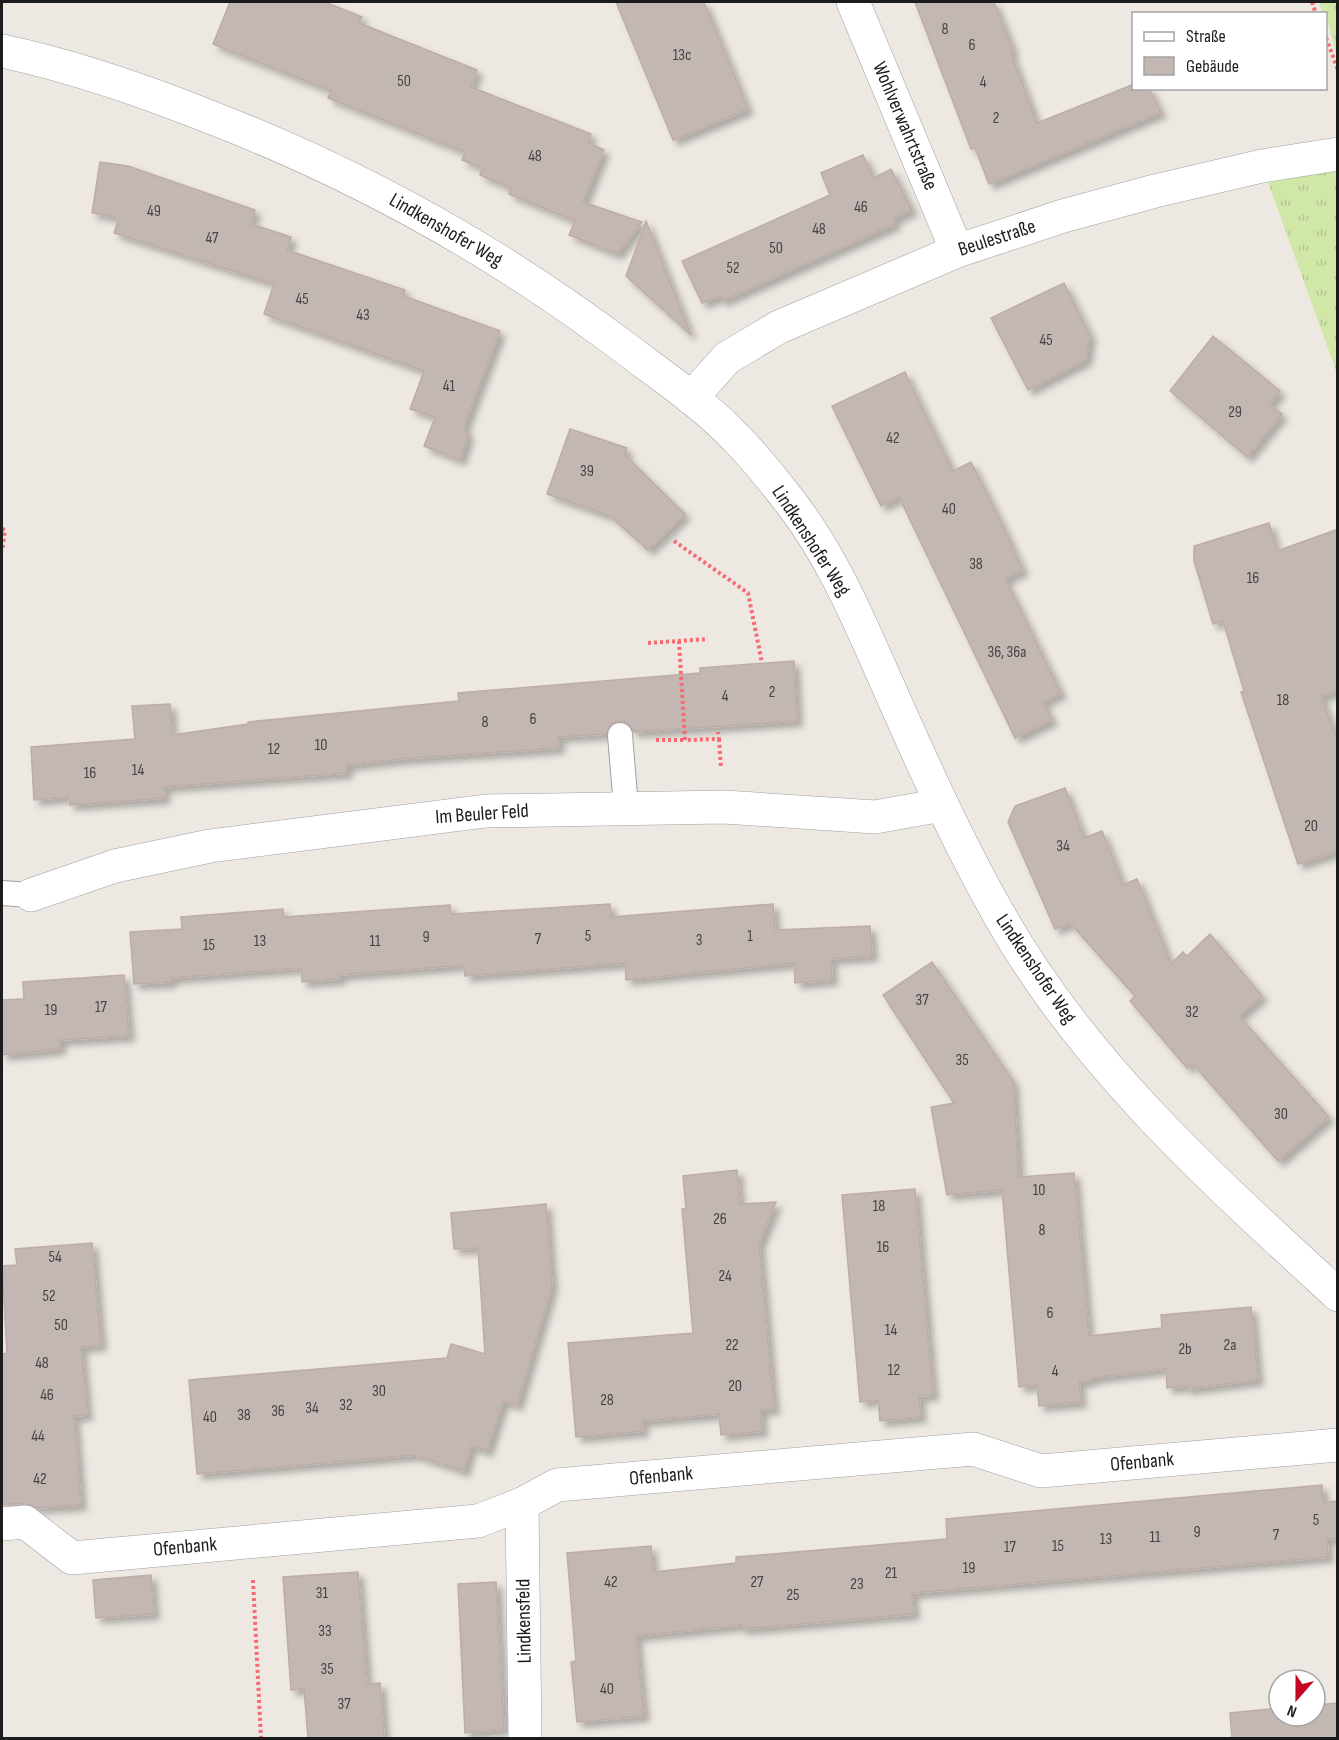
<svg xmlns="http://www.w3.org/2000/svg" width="1339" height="1740" viewBox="0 0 1339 1740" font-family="'Sofia Sans Condensed',sans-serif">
<defs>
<pattern id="grass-tufts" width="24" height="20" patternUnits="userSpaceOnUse" patternTransform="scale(1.5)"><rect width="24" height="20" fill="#d1e7a8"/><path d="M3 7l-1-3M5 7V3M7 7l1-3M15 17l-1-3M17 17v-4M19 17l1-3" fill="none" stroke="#b3c690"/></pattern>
<filter id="shadow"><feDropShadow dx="5.5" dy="5.5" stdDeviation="3" flood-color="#0004"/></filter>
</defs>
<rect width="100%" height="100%" fill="#ede8e2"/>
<g fill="url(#grass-tufts)">
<path d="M1319,2h18v56l-11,-44 -3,-1z"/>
<path d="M1337,154v219l-75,-207z"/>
</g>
<g fill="#c2b7b2" stroke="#bfaca5" stroke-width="1.5" filter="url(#shadow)">
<path d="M230,2h95l37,15 -3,6 118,47 -6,17 120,47 -3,9 16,7 -21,52 59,20 -25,32 -48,-19 6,-14 -66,-27 2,-6 -31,-13 2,-7 -20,-8 3,-8 -137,-54 3,-7 -118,-47z"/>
<path d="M616,2h88l44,107 -75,31z"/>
<path d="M915,2h79l19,48 -3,1 27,72 97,-39v4h15l12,24 -172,72 -14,-36 -4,1z"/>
<path d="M863,155l11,23 17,-9 21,41 -19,9 2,5 -173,77 -2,-5 -18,7 -20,-42 148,-66 -9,-22z"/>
<path d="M100,162l28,4 127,44 -4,14 40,13 -4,13 118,40 -1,6 96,35 -36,95 4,10 -8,24 -36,-14 11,-29 -25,-8 14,-38 -160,-57 10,-30 -160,-51 5,-15 -27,-5z"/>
<path d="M646,221l45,114 -65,-59z"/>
<path d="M1064,283l26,52 -4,25 -58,30 -37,-72z"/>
<path d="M1213,336l67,55 -11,13 13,10 -35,43 -77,-66z"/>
<path d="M905,372l48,99 18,-9 29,58 23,50 -18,9 56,114 -18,9 9,18 -37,18 -116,-241 -18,9 -49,-100z"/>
<path d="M570,429l57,19 -2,7 60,59 -37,36 -38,-34 -63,-22z"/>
<path d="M1269,523l8,28 61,-22v162l-17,5 17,46v109l-40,13 -57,-172 3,-1 -21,-70 -10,3 -19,-63v-15z"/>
<path d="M794,661l3,60 -163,11 -7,-10 -9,-1 -7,3 -5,10 -48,3 1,11 -159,11 -53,6v8l-183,14 1,11 -95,7 -1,-8 -35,3 -3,-53 104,-8 -3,-33 38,-2 2,31 76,-11v-2l211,-21 -1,-8 242,-20v-5z"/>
<path d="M1065,788l19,50 18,-7 21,54 14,-6 34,85 12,-12 4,4 23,-22 52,62 -23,20 90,101 -51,44 -86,-98 -5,5 -57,-67 5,-5 -65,-73 -15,6 -47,-107 7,-16z"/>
<path d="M610,904l1,13 162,-13 2,26 95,-4 2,30 -41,3 1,21 -37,3 -1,-20 -168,17 -1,-17 -160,13 -1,-11 -124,10v4l-38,3 -1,-14 -130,10v4l-37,2 -4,-52 52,-3 -1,-12 102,-8 1,8 166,-12 1,9z"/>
<path d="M932,962l81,119 6,96 55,-4 15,163 73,-8 -1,-13 90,-8 7,73 -71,9v-3l-20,2 -1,-19 -74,9v2l-13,2 2,20 -42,4 -2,-21 -18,2 -17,-197 -55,5 -16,-88 23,-4 -71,-108z"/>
<path d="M124,975l5,61 -69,4v9l-58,6v-55l22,-1 -1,-17z"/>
<path d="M737,1170l3,34 36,-2 -17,42 15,165 -13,1 1,21 -41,4 -2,-21 -77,7 1,10 -67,6 -8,-94 125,-10 -11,-124h4l-3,-33z"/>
<path d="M915,1189l18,206 -14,1 2,21 -41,4 -2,-21 -18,2 -18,-207z"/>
<path d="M546,1204l6,82 -35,119 -14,-4 -16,50 -16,-5 -7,25 -49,-16 -218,19 -8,-94 258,-22 4,-14 34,10 -7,-106 -24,1 -3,-36z"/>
<path d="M92,1243l9,102 -20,2 6,68 -13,1 7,89 -43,3 -15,-5 -21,2v-151l5,-1 -5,-87 15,-1 -2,-16z"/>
<path d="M1322,1485l1,17 15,-1v37l-11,1 1,18 -416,36 2,21 -172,15v-4l-106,11 8,80 -67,6 -6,-60 5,-1 -9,-108 84,-7 2,26 83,-9v-6l211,-18 -1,-20z"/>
<path d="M358,1572l9,112 13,-1 4,55h-76l-4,-49 -13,1 -8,-113z"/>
<path d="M151,1575l3,39 -58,4 -3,-38z"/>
<path d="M496,1582l8,147 -39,4 -7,-149z"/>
<path d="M1338,1703v35h-106l-2,-25 49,-5v8h36v-11z"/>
</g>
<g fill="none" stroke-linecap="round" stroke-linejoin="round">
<g stroke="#a0a0a0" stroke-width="26">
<g id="service">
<path d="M620,735l6,72"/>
<path d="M2,893l29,2"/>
</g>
</g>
<g stroke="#a0a0a0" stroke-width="34">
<g id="minor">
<path d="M853,2l104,249"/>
<path d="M2,51c71,15 140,39 208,66 150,58 287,134 415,231 37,28 79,56 111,90 20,20 38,43 55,65 43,56 70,122 98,185 35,79 70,157 113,232 84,147 212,261 336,375"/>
<path d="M691,398l36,-40 52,-31 178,-76 106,-35 92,-25 107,-25 76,-12"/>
<path d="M31,895l84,-29 95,-20 276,-35 238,-4 151,10 67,-12"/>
<path d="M522,1504l3,234"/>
<path d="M2,1524l23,-2 47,36 406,-37 44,-17 35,-19 416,-36 68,22 297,-26"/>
</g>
</g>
<g stroke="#f66a72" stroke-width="4" stroke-dasharray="3 3" stroke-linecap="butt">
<path d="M1312,2l4,12"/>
<path d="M1326,38l12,32"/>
<path d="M2,529l3,1 -3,21"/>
<path d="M674,541l74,52 14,70"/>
<path d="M679,641l6,99 34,-1 -1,-7"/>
<path d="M648,643l60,-4"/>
<path d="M719,739l2,29"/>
<path d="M656,740h29"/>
<path d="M253,1580l8,158"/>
</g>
<use href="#service" stroke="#fff" stroke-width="24"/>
<use href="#minor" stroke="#fff" stroke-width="33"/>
</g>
<g text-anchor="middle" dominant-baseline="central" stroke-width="6" stroke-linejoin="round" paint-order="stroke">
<g font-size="16" fill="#464342">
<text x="945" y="29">8</text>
<text x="972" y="45">6</text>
<text x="682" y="55">13c</text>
<text x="404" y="81">50</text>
<text x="983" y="82">4</text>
<text x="996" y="118">2</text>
<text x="535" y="156">48</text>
<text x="861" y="207">46</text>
<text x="154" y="211">49</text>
<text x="819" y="229">48</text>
<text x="212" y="238">47</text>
<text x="776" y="248">50</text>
<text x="733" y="268">52</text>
<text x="302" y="299">45</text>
<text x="363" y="315">43</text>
<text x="1046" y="340">45</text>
<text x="449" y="386">41</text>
<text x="1235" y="412">29</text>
<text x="893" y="438">42</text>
<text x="587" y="471">39</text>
<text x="949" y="509">40</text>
<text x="976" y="564">38</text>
<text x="1253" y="578">16</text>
<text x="1007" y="652">36, 36a</text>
<text x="772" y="692">2</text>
<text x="725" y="696">4</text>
<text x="1283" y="700">18</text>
<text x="533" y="719">6</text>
<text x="485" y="722">8</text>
<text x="321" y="745">10</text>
<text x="274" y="749">12</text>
<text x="138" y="770">14</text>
<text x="90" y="773">16</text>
<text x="1311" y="826">20</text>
<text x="1063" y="846">34</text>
<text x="588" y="936">5</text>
<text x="750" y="936">1</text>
<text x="426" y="937">9</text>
<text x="538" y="939">7</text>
<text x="699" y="940">3</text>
<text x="260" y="941">13</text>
<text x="375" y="941">11</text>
<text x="209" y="945">15</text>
<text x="922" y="1000">37</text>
<text x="101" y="1007">17</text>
<text x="51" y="1010">19</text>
<text x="1192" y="1012">32</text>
<text x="962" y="1060">35</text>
<text x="1281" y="1114">30</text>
<text x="1039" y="1190">10</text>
<text x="879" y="1206">18</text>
<text x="720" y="1219">26</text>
<text x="1042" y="1230">8</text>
<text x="883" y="1247">16</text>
<text x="55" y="1257">54</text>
<text x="725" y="1276">24</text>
<text x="49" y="1296">52</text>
<text x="1050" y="1313">6</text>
<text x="61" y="1325">50</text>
<text x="891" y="1330">14</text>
<text x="732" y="1345">22</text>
<text x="1230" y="1345">2a</text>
<text x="1185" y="1349">2b</text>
<text x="42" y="1363">48</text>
<text x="894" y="1370">12</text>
<text x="1055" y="1371">4</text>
<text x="735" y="1386">20</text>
<text x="379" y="1391">30</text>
<text x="47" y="1395">46</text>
<text x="607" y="1400">28</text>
<text x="346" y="1405">32</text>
<text x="312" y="1408">34</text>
<text x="278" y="1411">36</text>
<text x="244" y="1415">38</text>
<text x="210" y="1417">40</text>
<text x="38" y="1436">44</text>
<text x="40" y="1479">42</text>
<text x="1316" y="1520">5</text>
<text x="1197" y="1532">9</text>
<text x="1276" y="1535">7</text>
<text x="1155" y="1537">11</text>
<text x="1106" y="1539">13</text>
<text x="1058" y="1546">15</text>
<text x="1010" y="1547">17</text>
<text x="969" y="1568">19</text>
<text x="891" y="1573">21</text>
<text x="611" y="1582">42</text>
<text x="757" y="1582">27</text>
<text x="857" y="1584">23</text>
<text x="322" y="1593">31</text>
<text x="793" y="1595">25</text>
<text x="325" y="1631">33</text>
<text x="327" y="1669">35</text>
<text x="607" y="1689">40</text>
<text x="344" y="1704">37</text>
</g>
<g font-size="20" fill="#1c1c1c" stroke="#fff">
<text transform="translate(905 126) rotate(67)">Wohlverwahrtstraße</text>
<text transform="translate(446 230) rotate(30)">Lindkenshofer Weg</text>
<text transform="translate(997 238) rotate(-18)">Beulestraße</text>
<text transform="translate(811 541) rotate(57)">Lindkenshofer Weg</text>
<text transform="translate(482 814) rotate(-4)">Im Beuler Feld</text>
<text transform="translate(1036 969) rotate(56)">Lindkenshofer Weg</text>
<text transform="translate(1142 1462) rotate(-5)">Ofenbank</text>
<text transform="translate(661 1476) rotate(-5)">Ofenbank</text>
<text transform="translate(185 1547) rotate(-5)">Ofenbank</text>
<text transform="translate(524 1621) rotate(-91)">Lindkensfeld</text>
</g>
</g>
<rect width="1339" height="1740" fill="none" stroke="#1c1c1c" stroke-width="6"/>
<rect x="1132" y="12" width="195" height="78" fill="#ffffff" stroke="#a4a4a4" stroke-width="1.5"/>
<rect x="1144" y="32" width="30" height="9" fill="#ffffff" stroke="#a4a4a4" stroke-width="1.5"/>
<text x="1186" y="42" font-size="18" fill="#1c1c1c">Straße</text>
<rect x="1144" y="57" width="30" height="18" fill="#c2b7b2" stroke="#a4a4a4" stroke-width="1.5"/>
<text x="1186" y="72" font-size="18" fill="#1c1c1c">Gebäude</text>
<g transform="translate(1297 1698) rotate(201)"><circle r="28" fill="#ffffff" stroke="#a4a4a4" stroke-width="1.5"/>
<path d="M0-4.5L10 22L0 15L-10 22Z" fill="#c40523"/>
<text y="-9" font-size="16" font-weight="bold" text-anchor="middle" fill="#1c1c1c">N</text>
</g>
</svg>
